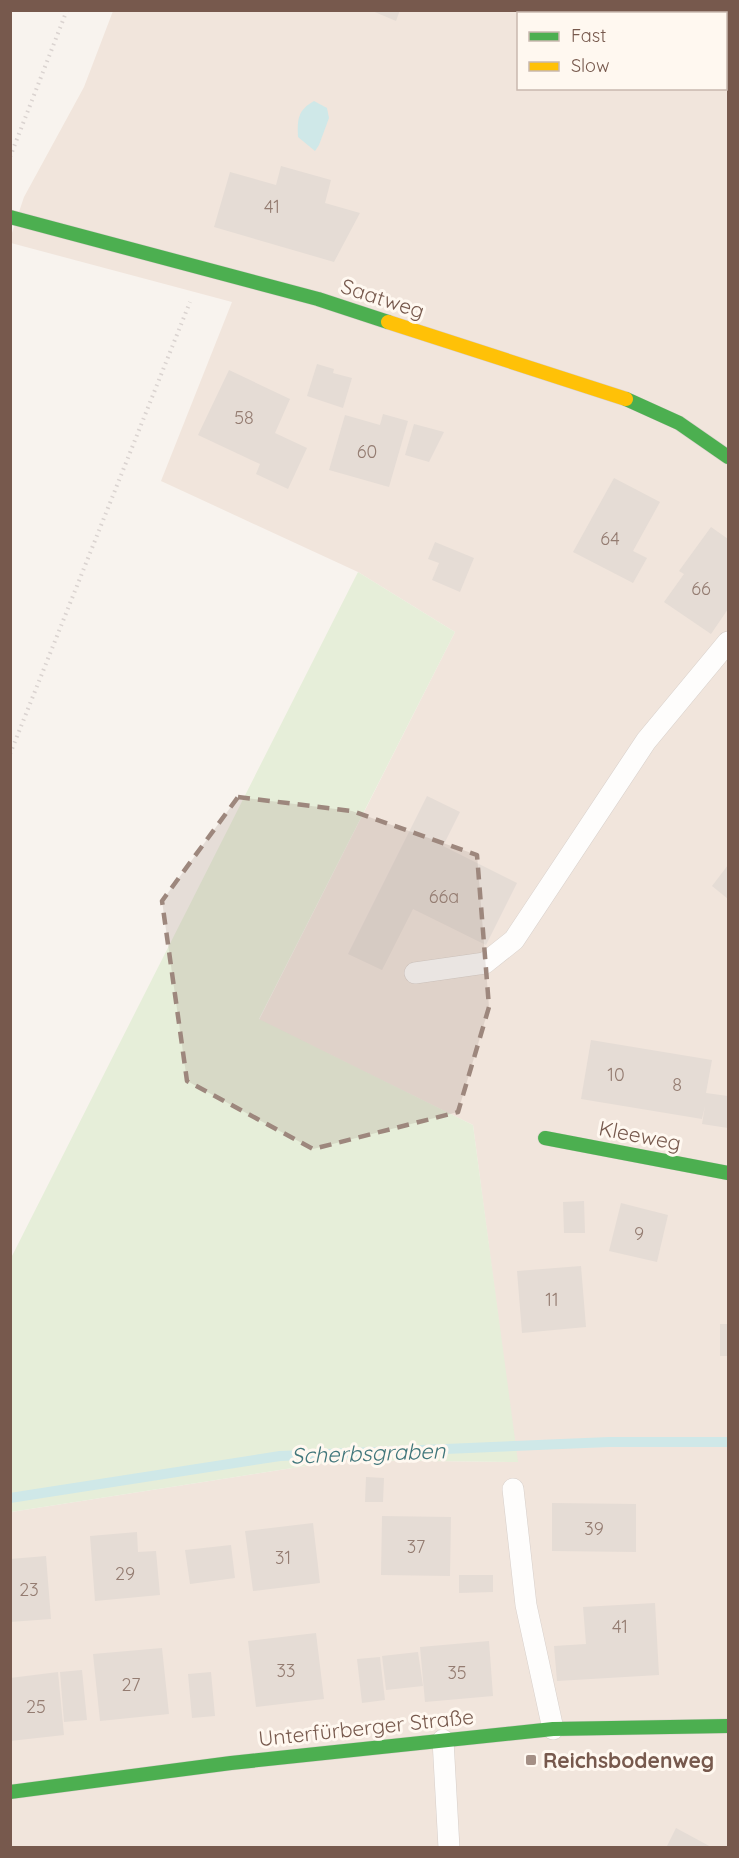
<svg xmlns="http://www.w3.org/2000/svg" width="739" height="1858" viewBox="0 0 739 1858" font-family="Quicksand,sans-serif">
<rect width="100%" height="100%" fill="#f8f3ee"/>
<path fill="#f1e5dc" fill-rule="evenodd" d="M113,11h615v1836l-717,1v-336l333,-52 173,2 -44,-337 -214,-105 196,-388 -97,-60 -197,-91 71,-179 -221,-59v-7l13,-39 60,-110zM518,14h208v74h-208z"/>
<path fill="#e6eed9" d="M358,572l97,60 -196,387 214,106 45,337 -174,-2 -333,52v-254z"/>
<path fill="#cfe8e8" d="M314,101l13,7 2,10 -10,27 -4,6 -17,-14c-1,-18 0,-27 16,-36z"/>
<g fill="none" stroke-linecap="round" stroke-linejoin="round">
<path stroke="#cfe8e8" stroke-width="10" d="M10,1498l270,-42 329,-14h119"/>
</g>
<g fill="#e5dcd5">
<path d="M370,10h30l-4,11z"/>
<path d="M281,166l50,14 -6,23 35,10 -26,49 -120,-35 16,-55 46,13z"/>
<path d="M317,364l17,5 -1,4 19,5 -9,30 -36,-12z"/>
<path d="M229,370l61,29 -15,34 32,15 -19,41 -32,-15 4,-10 -62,-29z"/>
<path d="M383,414l25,7 -19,66 -60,-17 16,-55 35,10z"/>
<path d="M414,424l30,8 -15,30 -24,-7z"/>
<path d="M614,478l46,24 -27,49 14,7 -14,25 -60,-31z"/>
<path d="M711,527l17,12v70l-17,25 -47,-32 20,-28 -5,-3z"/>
<path d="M435,542l39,16 -14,34 -28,-12 7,-17 -11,-4z"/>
<path d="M427,796l33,16 -17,34 74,37 -31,62 -73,-36 -31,61 -34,-16z"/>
<path d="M728,865v34l-16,-13z"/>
<path d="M591,1040l121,20 -6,33 22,3v32l-26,-4 3,-18 -3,13 -121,-20z"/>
<path d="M584,1201l1,32h-21l-1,-31z"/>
<path d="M621,1203l47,12 -11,47 -48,-11z"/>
<path d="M581,1266l5,61 -64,6 -5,-62z"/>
<rect x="720" y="1324" width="8" height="32"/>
<path d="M366,1477l18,1 -1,24h-18z"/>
<path d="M552,1503l84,1v48l-84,-1z"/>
<path d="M382,1516l69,1 -1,59 -69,-1z"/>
<path d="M313,1523l7,60 -67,8 -8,-60z"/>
<path d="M137,1532l1,20 18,-1 4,44 -65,6 -5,-65z"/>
<path d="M231,1545l4,33 -45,6 -5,-34z"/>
<path d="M46,1556l5,63 -41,3v-63z"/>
<path d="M459,1575h34v17l-34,1z"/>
<path d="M655,1603l4,72 -102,6 -3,-35 32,-2 -3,-37z"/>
<path d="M316,1633l8,66 -68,8 -8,-66z"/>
<path d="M489,1641l4,55 -68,6 -5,-55z"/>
<path d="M162,1648l7,66 -69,7 -7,-67z"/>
<path d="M418,1652l5,34 -37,4 -4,-34z"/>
<path d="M380,1657l5,43 -23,3 -5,-44z"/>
<path d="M82,1670l5,50 -23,2 -4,-50z"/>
<path d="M58,1672l6,63 -54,6v-63z"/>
<path d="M211,1672l4,44 -23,2 -4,-44z"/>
<path d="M676,1828l37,20h-47z"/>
</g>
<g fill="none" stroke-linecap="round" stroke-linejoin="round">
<g stroke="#d7cfca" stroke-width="22">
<g id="lane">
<path d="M415,973l70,-10 29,-23 132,-199 82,-99"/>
<path d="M513,1489l13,116 27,124"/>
<path d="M443,1740l6,108"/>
</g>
</g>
<g stroke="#d8cfca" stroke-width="15">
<g id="fast">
<path d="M10,217l308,82 70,23"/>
<path d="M626,399l53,24 49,34"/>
<path d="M545,1138l183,35"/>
<path d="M10,1792l221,-29 322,-34 175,-3"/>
</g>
</g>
<g stroke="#d8cfca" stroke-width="15">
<path id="slow" d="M388,322l238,77"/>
</g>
<g stroke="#dad3d0" stroke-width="4" stroke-dasharray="1.5 4.5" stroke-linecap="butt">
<path d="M10,157l57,-147"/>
<path d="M10,754l180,-452"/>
</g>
<use href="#lane" stroke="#fefdfc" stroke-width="21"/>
<use href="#fast" stroke="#4caf50" stroke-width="14"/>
<use href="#slow" stroke="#ffc107" stroke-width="14"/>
</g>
<path fill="#9d877d" fill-opacity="0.2" stroke="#9d877d" stroke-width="4.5" stroke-dasharray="12 8" stroke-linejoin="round" d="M238,797l114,14 125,44 12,152 -31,105 -145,37 -126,-68 -25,-180z"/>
<rect fill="#a48f85" stroke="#fff8f0" stroke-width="2" x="525" y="1754" width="12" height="12" rx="3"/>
<g text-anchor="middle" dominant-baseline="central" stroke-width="6" stroke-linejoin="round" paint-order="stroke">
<g font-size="18" fill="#947c71">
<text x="272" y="206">41</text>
<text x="244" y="417">58</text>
<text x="367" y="451">60</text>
<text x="610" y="538">64</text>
<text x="701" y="588">66</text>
<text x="444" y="896">66a</text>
<text x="616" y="1074">10</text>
<text x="677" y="1084">8</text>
<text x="639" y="1233">9</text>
<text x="552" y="1299">11</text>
<text x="594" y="1528">39</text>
<text x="416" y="1546">37</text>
<text x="283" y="1557">31</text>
<text x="125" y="1573">29</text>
<text x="29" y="1589">23</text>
<text x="620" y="1626">41</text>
<text x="286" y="1670">33</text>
<text x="457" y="1672">35</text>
<text x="131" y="1684">27</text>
<text x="36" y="1706">25</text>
</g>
<g font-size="21" fill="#77594d" stroke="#fff8f0">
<text transform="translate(383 298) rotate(18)">Saatweg</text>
<text transform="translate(640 1135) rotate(11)">Kleeweg</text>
<text transform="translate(366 1727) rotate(-6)">Unterfürberger Straße</text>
</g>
<g font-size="21" font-weight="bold" fill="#77594d" stroke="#fff8f0" text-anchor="start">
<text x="543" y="1760">Reichsbodenweg</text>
</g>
<g font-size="22" font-style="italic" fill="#40767b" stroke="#fff8f0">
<text transform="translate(368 1453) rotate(-2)">Scherbsgraben</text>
</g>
</g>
<rect width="739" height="1858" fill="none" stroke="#77594d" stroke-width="24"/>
<rect x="517" y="12" width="210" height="78" fill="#fff8f0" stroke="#c9b8af" stroke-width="1.5"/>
<rect x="529" y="32" width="30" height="9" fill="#4caf50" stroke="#c9b8af" stroke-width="1.5"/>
<text x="571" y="42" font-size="18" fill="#77594d">Fast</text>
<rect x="529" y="62" width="30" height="9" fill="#ffc107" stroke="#c9b8af" stroke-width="1.5"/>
<text x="571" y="72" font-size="18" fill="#77594d">Slow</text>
</svg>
